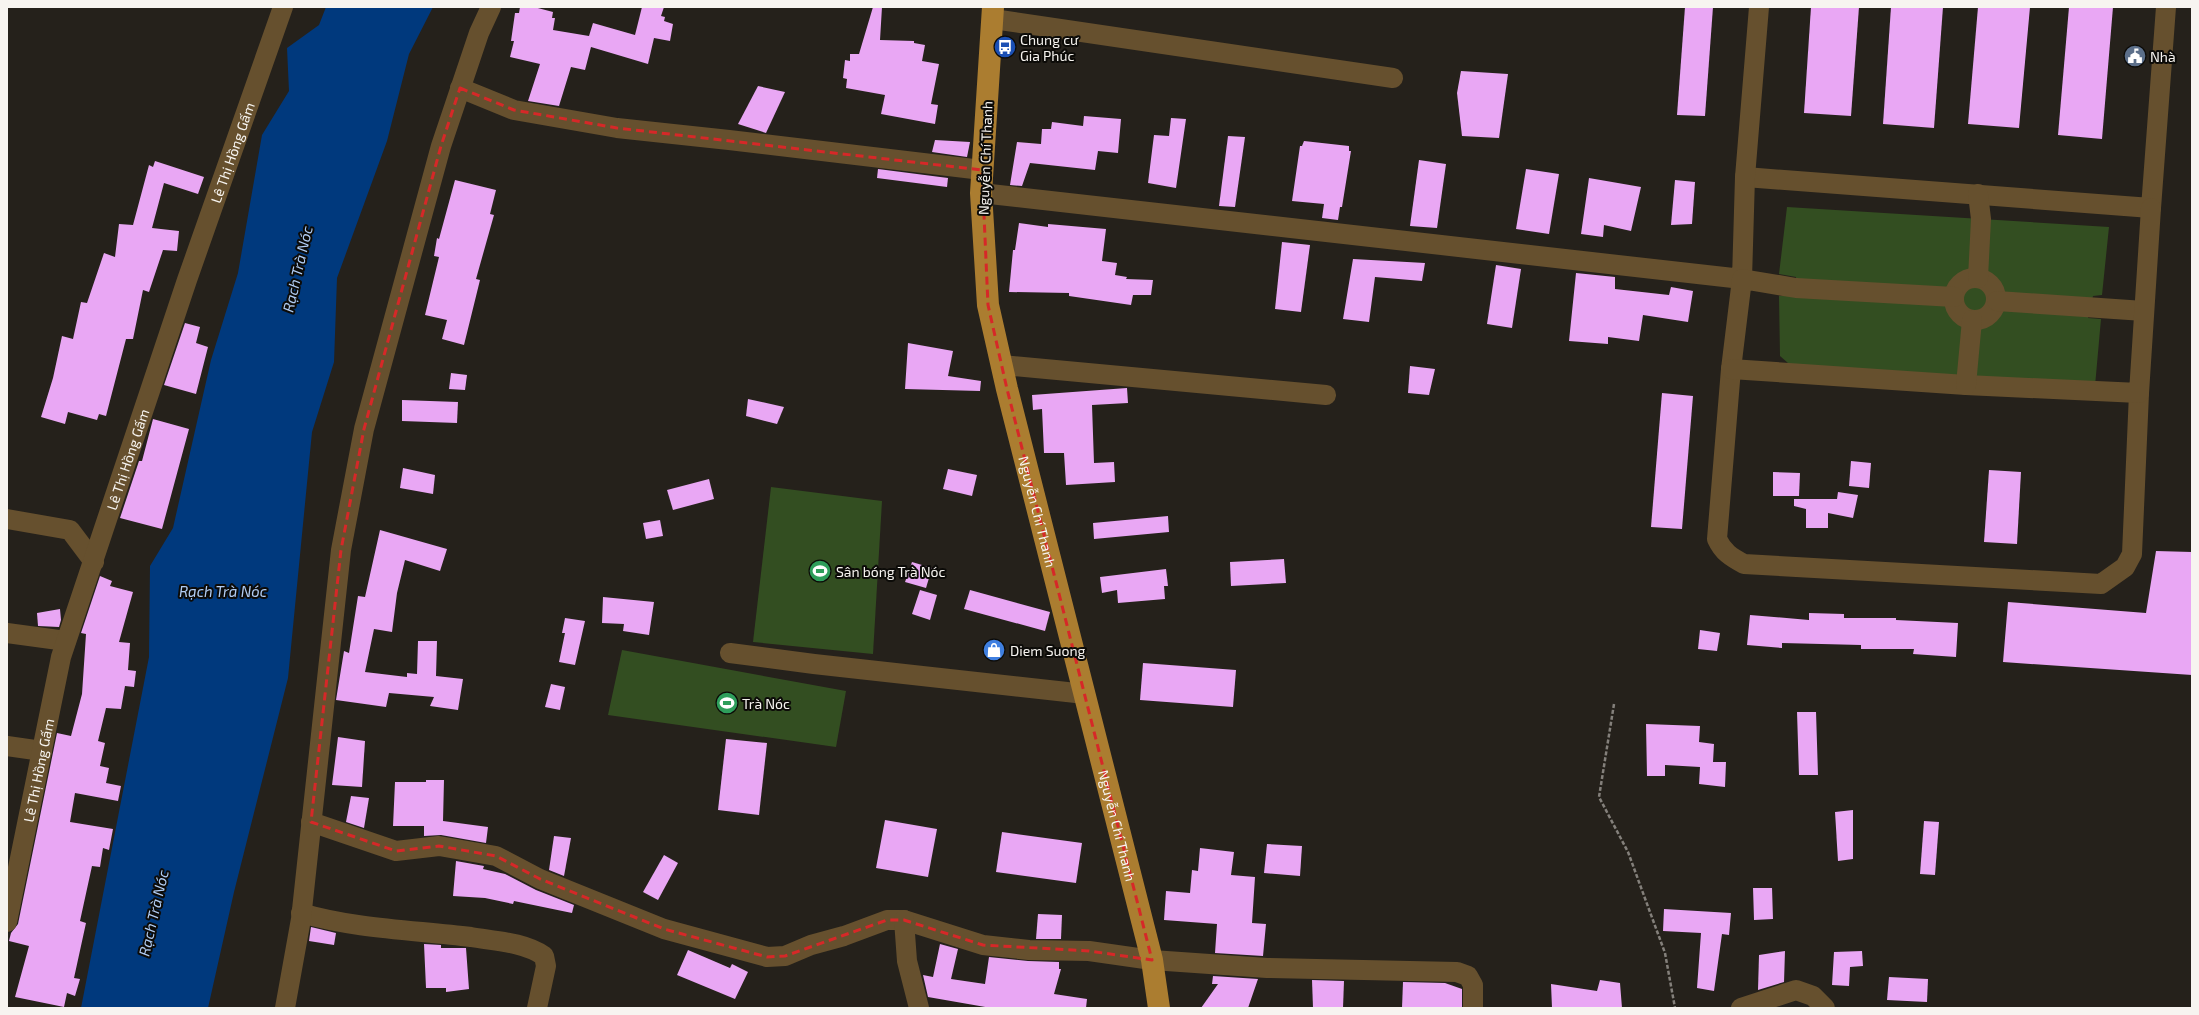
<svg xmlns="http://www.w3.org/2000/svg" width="2199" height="1015" viewBox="0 0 2199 1015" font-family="'Exo 2',sans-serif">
<rect width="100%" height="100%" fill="#25211b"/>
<g fill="#334e21">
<path d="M1787,207l322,20 -7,68 -9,1 -5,22 13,1 -6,67 -299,-16 -16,-14 -1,-60 17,-1v-18l-17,-3z"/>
<path d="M771,487l111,14 -9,153 -120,-12z"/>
<path d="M622,650l224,41 -10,56 -228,-32z"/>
</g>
<path fill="#00397d" d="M326,7h107l-24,47 -22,87 -50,137 -3,84 -22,70 -24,246 -54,214 -26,116h-127l68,-351 1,-91 23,-38 38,-168 27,-87 24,-138 27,-44 -2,-43 32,-23z"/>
<g fill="#e9a7f4">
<path d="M520,7h14l19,5 -1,6h3l-2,12 36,6 4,-13 42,12 7,-28h22l-3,9 4,1 -1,4 9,3 -3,17 -16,-3 -6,26 -57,-17 -6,23 -14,-3 -12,39 -31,-5 12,-37 -30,-7 4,-16h-3l4,-28h4z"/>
<path d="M873,7h9l-2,33 34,1v2l11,2 -3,16 17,3 -8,40 7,1 -3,19 -54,-10 4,-19 -39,-7 1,-9 -4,-1 2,-18 5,1v-7h9z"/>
<path d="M1685,7h28l-8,109 -28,-1z"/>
<path d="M1811,7h48l-8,109 -47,-3z"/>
<path d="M1891,7h52l-9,121 -51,-4z"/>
<path d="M1978,7h52l-11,121 -51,-4z"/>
<path d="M2069,7h44l-11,132 -44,-4z"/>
<path d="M1461,71l47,3 -9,64 -37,-2 -5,-43z"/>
<path d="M758,86l27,6 -19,41 -28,-9z"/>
<path d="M1084,116l37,3 -3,34 -20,-2 -3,19 -65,-7 -8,23 -12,-1 7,-43 24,2 1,-15h9l1,-7 31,4z"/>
<path d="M1171,118l15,1 -10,69 -28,-5 6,-48 15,1z"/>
<path d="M1228,136l17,1 -10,70 -16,-1z"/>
<path d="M935,140l35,2 -3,15 -35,-5z"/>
<path d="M1304,141l45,5v5h2l-9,56h-2l-2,13 -16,-2 2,-14 -32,-3 8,-55h2z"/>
<path d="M1419,160l27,4 -9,64 -27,-2z"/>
<path d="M155,161l49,16 -6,17 -34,-11 -12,45 27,3 -2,20 -14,-1 -14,42 -6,-2 -10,49h-7l-20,77 -7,-2 -2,6 -29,-8 -3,12 -24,-7 12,-39 9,-42 11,3 8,-37 6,1 17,-50 11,4 4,-33 14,1 16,-60 4,2z"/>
<path d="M878,169l70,9 -1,9 -70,-9z"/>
<path d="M1526,169l33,5 -10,60 -33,-5z"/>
<path d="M1589,178l52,9 -10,44 -27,-6 -1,12 -22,-3z"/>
<path d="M455,180l41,10 -6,24 4,1 -18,64 4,1 -16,65 -22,-6 5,-19 -22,-5 14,-58 -5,-1 3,-18 2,1z"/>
<path d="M1675,180l20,2 -3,42 -21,1z"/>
<path d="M1019,223l29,4v-3l58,5 -4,32 15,2 -2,12 12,2 -1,2 27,1 -2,15h-18l-2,10 -62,-9v-3l-60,-1 4,-42h2z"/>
<path d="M1282,242l28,3 -9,67 -26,-3z"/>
<path d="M1353,259l72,4 -3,18 -47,-4 -6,45 -26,-3z"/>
<path d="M1496,265l25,4 -9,59 -25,-4z"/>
<path d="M1576,273l39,4v12l54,6 2,-8 22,4 -5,31 -45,-7 -4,26 -31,-4v7l-39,-3z"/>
<path d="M185,323l15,4 -4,16 12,4 -12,47 -32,-9z"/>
<path d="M908,343l45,8 -5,25 33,5 -1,10 -75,-2z"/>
<path d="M1410,366l25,3 -6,26 -21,-2z"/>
<path d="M451,373l16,2 -2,15 -16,-1z"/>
<path d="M1127,388l1,15 -36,2 2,58 20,-1 1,20 -49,3 -2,-32h-20l-2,-44 -9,1 -1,-15z"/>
<path d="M1662,393l31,3 -11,133 -31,-2z"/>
<path d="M748,399l36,8 -7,17 -31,-8z"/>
<path d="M402,400l56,2 -1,21 -55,-2z"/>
<path d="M153,419l36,10 -27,100 -42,-11 19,-57h3z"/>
<path d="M1851,461l20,2 -2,25 -20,-2z"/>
<path d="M403,468l32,7 -2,19 -33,-6z"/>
<path d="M948,469l29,6 -5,21 -29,-7z"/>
<path d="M1989,470l32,2 -4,72 -33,-2z"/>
<path d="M1773,472l27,1 -1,23h-26z"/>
<path d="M709,479l5,20 -41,11 -6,-20z"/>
<path d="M1838,492l20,3 -5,23 -25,-5v15h-22v-19l-12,-3v-7h43z"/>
<path d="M1168,516l1,16 -75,7 -1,-16z"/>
<path d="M660,520l3,16 -17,3 -3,-16z"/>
<path d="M380,530l67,19 -7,22 -35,-11 -8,33 -5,39 -18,-3 -9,43 42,5v-4l10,1 1,-33h19l-1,35 27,3 -5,31 -28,-4 4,-9 -45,-4 -3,14 -50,-7 8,-49 5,2 9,-57 7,1z"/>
<path d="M2156,551l36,1v123l-189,-13 5,-60 138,11z"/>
<path d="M1284,559l2,24 -55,3 -1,-24z"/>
<path d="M912,562l20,6 -6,20 -21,-6z"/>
<path d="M1166,569l2,17h-4l1,13 -47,4 -1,-13 -15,3 -2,-16z"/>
<path d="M100,576l12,5 -2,5 23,6 -14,50 11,1 -2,27 8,1 -2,16 -9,-1 -4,23 -15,-1 -8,33 7,2 -5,23 9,2 -3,15 15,3 -3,15 -43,-8 -5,29 43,7 -4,21 -6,-2 -3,19 -8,-1 -12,55 6,2 -12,55 6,1 -5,17 -8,-3 -3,14 -49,-10 14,-51 -20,-5 2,-8 7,-9 39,-191 14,3 11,-42 4,-60 -5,-1z"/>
<path d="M920,590l17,5 -7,25 -18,-6z"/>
<path d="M970,590l80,22 -5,19 -81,-22z"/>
<path d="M603,597l51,5 -5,33 -26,-4 1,-7 -22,-1z"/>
<path d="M60,609l1,11 -2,7 -21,-1 -1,-13z"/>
<path d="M1809,613l35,1v4h52v2l62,3 -2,34 -43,-3 1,-5h-53v-4l-79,-2v5l-35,-3 3,-30 59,5z"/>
<path d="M565,618l20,3 -10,44 -16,-3 6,-29h-3z"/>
<path d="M1700,630l20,3 -3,18 -19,-2z"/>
<path d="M1143,663l93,7 -3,37 -93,-7z"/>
<path d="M551,684l14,3 -5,23 -15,-3z"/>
<path d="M1797,712h19l2,63h-19z"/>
<path d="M1646,724l54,2 -1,16 15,2 -1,18h13l-1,25 -26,-3 1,-17 -35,-2v11h-18z"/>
<path d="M338,737l27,4 -3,46 -30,-2z"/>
<path d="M726,739l41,4 -8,72 -41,-5z"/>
<path d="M426,780h18l-1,41 45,6 -2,16 -45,-8 -17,1v-10h-31l2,-44h31z"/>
<path d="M351,796l18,2 -5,30 -18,-6z"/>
<path d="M1853,810v49l-15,2 -3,-49z"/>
<path d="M885,820l52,9 -9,48 -52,-9z"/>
<path d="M1924,821l15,1 -4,53 -15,-1z"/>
<path d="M1002,832l80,11 -6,40 -80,-11z"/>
<path d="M554,836l17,2 -7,38 -15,-6z"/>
<path d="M1267,844l35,2 -2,30 -36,-3z"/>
<path d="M1200,848l34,4 -3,23 24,2 -3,46 14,1 -3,32 -48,-3 2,-29 -53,-4 2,-29 24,2 2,-23 6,1z"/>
<path d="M664,855l14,8 -20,37 -15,-8z"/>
<path d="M456,861l28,5 -1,3 22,5 31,16 38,15 -2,8 -58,-12 -1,3 -28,-6 -32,-2z"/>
<path d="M1753,888h19l1,31 -19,1z"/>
<path d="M1664,909l67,4 -2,22 -7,-1 -8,57 -17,-3 4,-55 -38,-2z"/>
<path d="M1038,914l24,1 -1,24h-25z"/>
<path d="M311,927l25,6 -2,12 -25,-4z"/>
<path d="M424,944l17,1v3h25l3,41 -23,3v-4h-20z"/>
<path d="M940,944l18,5 -7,30 34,5 4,-27 39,4 31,1v7h2l-7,25 33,5 -1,9h-95l-63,-11 -5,-22 10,2z"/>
<path d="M688,950l42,18 2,-4 16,8 -13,27 -58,-24z"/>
<path d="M1785,951l-1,31 -26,8 1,-35z"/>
<path d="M1862,951l1,15 -13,1 -1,19 -17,-1 2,-33z"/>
<path d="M1213,976l45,3 -10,29h-47l17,-24h-6z"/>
<path d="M1889,977l39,2 -1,23 -40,-2z"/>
<path d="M1312,980l32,1 -1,27h-30z"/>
<path d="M1600,980l20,3 2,25h-70l-1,-24 46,7z"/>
<path d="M1403,982l42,1 17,6v19h-60z"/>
</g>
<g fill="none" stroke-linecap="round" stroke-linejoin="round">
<path stroke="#84807b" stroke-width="2.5" stroke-dasharray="4 2" stroke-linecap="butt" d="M1614,704l-15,93 29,55 37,101 10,55"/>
<g stroke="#66502e" stroke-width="20">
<path d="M993,19l400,59"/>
<path d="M460,88l54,22 103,18 112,12 253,30"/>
<path d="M1745,177l406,31 15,-201"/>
<path d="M981,193l761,86 3,-102 14,-170"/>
<circle cx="1975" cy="299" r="21"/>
<path d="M1978,278l3,-59 -3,-25"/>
<path d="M1954,297l-158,-9 -54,-9 -11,90 -14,170c6,13 14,18 27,25l357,20 24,-17 7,-13 7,-161"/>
<path d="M1997,301l147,10"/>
<path d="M1002,365l324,30"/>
<path d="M1731,369l235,16 173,8 12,-185"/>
<path d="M1966,385l6,-65"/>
<path d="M7,519l63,11 24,32"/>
<path d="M7,633l59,8"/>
<path d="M730,653l84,11 271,30"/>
<path d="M7,746l35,5"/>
<path d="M311,822l85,29 43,-5 57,10 44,23 124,50 103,28 18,-1 26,-11 33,-9 43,-16h17l79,25 46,5 60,1 63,9 115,8 190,4 11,4 5,9v23"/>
<path d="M301,913c55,16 113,17 170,24 23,4 53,5 73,19l2,10 -9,42"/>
<path d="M904,920l3,41 12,47"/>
<path id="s1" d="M7,922l54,-265 126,-377 96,-273"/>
<path d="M285,1008l16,-89 40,-369 23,-121 77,-283 38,-113 12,-26"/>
<path d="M1741,1008l55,-18 17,6 12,12"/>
</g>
<path stroke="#ab7d30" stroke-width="22" id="s2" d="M993,7l-12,186 7,112 19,84 145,571 7,48"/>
</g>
<path fill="none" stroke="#d62828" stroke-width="3" stroke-dasharray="8 5" stroke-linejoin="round" d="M460,88l54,22 103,18 365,42 6,135 19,84 145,571 -63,-9 -106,-6 -79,-25h-17l-102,36 -18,1 -103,-28 -124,-50 -44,-23 -57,-10 -43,5 -85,-29 30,-272 23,-121 77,-283z"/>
<defs>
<g id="bus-disc" transform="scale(1.15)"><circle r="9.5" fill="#1a4fb4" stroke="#0c0b08"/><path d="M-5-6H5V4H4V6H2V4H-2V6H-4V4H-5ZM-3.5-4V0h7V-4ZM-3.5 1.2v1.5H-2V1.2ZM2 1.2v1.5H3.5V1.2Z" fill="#fff"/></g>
<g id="civic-disc" transform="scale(1.15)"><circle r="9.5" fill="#5c6f8a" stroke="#0c0b08"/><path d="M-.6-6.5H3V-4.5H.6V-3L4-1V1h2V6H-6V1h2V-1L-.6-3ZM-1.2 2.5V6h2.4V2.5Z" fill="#fff"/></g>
<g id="stadium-disc" transform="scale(1.15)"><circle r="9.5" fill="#2e9e5b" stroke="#0c0b08"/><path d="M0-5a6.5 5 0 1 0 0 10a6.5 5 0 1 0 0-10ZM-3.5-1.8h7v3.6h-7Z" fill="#fff"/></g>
<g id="shop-disc" transform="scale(1.15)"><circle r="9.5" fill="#3f7fe0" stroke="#0c0b08"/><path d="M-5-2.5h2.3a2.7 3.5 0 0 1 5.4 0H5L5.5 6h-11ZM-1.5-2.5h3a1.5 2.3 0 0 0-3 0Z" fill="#fff"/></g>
</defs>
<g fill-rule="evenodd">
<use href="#bus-disc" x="1005" y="47"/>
<use href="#civic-disc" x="2135" y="56"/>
<use href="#stadium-disc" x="820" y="571"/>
<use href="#shop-disc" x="994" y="650"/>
<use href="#stadium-disc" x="727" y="703"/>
</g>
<g text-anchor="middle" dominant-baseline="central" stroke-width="4" stroke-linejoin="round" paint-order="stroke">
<g font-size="14" fill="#f7f4f0" stroke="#0c0b08" text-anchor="start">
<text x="1020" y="39">Chung cư<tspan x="1020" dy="16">Gia Phúc</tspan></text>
<text x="2150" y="56">Nhà</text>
<text x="836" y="571">Sân bóng Trà Nóc</text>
<text x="1010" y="650">Diem Suong</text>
<text x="742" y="703">Trà Nóc</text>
</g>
<g font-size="14" fill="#f7f4f0" stroke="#0c0b08">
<text stroke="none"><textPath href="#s1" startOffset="803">Lê Thị Hồng Gấm</textPath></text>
<text transform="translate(985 158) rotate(-88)">Nguyễn Chí Thanh</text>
<text stroke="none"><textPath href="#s1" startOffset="479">Lê Thị Hồng Gấm</textPath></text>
<text stroke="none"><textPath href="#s2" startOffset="511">Nguyễn Chí Thanh</textPath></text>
<text stroke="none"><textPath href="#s1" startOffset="155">Lê Thị Hồng Gấm</textPath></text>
<text stroke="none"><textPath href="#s2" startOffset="835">Nguyễn Chí Thanh</textPath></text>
</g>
<g font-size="15" font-style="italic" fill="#b1cdf4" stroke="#0c0b08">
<text transform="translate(297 269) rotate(-77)">Rạch Trà Nóc</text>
<text x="223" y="591">Rạch Trà Nóc</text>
<text transform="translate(153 913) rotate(-77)">Rạch Trà Nóc</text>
</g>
</g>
<rect width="2199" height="1015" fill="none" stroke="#f7f4f0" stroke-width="16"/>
</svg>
